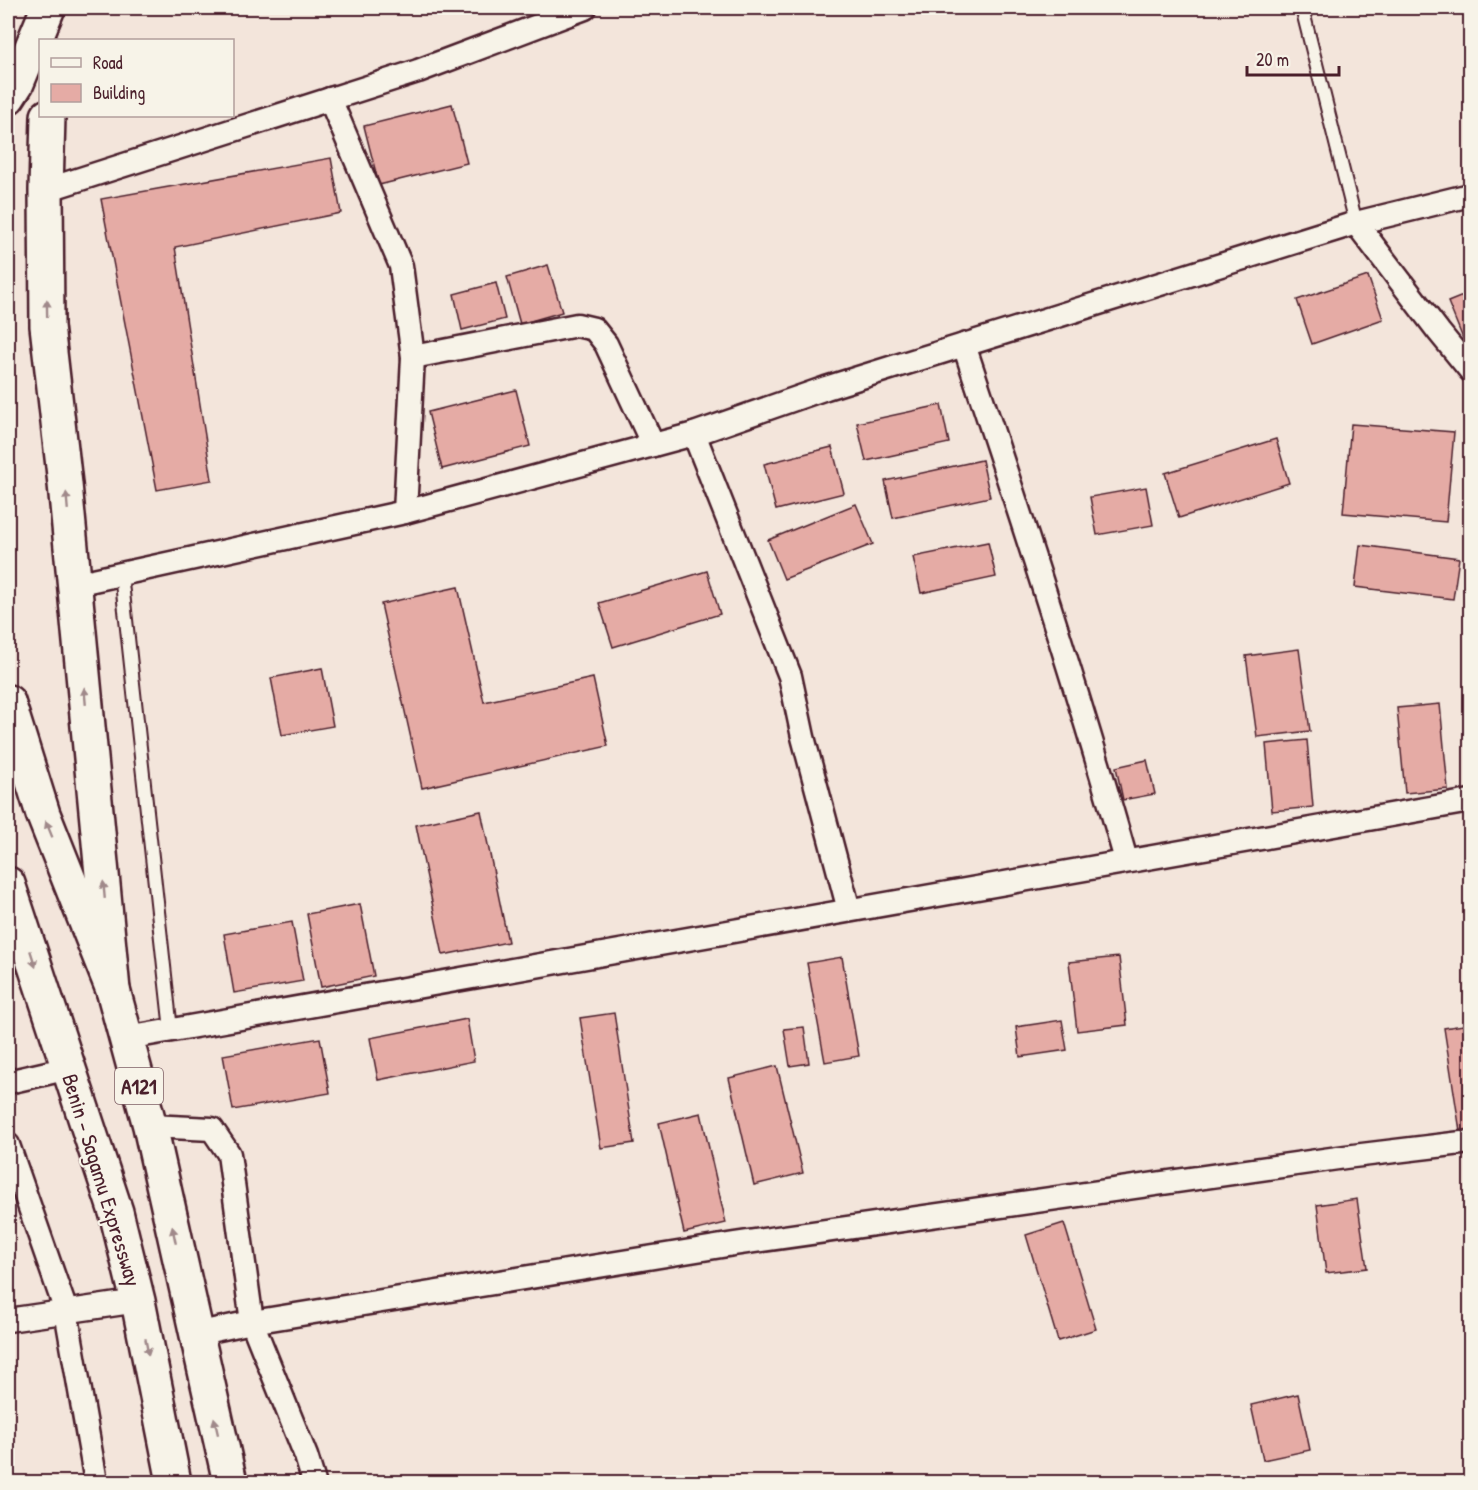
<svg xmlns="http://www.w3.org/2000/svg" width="1478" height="1490" viewBox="0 0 1478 1490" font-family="'Patrick Hand',sans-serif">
<rect width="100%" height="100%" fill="#f3e5db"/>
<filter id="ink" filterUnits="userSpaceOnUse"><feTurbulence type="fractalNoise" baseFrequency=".0167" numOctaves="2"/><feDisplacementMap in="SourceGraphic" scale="12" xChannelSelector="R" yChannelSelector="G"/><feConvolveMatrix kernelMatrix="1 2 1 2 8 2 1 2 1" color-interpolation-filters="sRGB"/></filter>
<g filter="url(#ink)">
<g fill="#e5aba5" stroke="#4a1f2b" stroke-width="1.5">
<path d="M452,104l15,59 -88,22 -15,-59z"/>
<path d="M331,158l10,55 -166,34 37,233 -55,10 -56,-291z"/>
<path d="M548,265l14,47 -42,12 -13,-47z"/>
<path d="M1368,276l15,43 -71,25 -15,-44z"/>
<path d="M496,283l9,36 -43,11 -8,-36z"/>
<path d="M1470,293v60h-1l-21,-51z"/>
<path d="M516,390l14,56 -88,23 -14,-57z"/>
<path d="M941,405l8,38 -83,18 -9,-38z"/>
<path d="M1351,424l103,8 -8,90 -103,-9z"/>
<path d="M1276,439l13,44 -110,35 -14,-45z"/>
<path d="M832,447l12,46 -68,17 -12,-46z"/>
<path d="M982,460l8,37 -97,21 -8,-37z"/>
<path d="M1146,487l7,38 -56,10 -7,-38z"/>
<path d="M856,504l17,40 -89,35 -16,-39z"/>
<path d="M988,542l8,35 -75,16 -8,-36z"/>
<path d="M1360,545l99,13 -6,41 -98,-12z"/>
<path d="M707,571l13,43 -107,33 -14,-44z"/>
<path d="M458,587l26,115 109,-24 15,68 -186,42 -41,-184z"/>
<path d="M1299,649l11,82 -53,6 -11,-81z"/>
<path d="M322,668l11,58 -51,9 -11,-57z"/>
<path d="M1440,704l8,85 -43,4 -8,-85z"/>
<path d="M1307,740l6,67 -41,4 -6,-67z"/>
<path d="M1147,760l8,34 -32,6 -7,-33z"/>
<path d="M481,811l27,131 -65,13 -27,-130z"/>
<path d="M360,904l14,72 -53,11 -14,-73z"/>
<path d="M292,922l11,59 -69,12 -10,-59z"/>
<path d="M842,957l17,99 -34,6 -18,-99z"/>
<path d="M1119,957l8,68 -50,6 -8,-69z"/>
<path d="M614,1013l20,130 -33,5 -21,-130z"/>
<path d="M467,1019l7,42 -96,19 -8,-42z"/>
<path d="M1062,1020l5,30 -47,7 -4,-30z"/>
<path d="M1470,1024v106l-10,1 -16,-103z"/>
<path d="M804,1027l5,36 -19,3 -6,-37z"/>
<path d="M320,1038l10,55 -97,17 -10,-55z"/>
<path d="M777,1066l26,107 -49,12 -25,-107z"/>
<path d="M701,1113l25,110 -42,10 -25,-110z"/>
<path d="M1357,1199l10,69 -41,5 -9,-68z"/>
<path d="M1064,1223l32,106 -38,12 -32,-106z"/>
<path d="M1298,1394l12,56 -47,10 -12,-55z"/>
</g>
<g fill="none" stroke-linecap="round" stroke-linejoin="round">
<g stroke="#4a1f2b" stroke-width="16">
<g id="lane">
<path d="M1302,8l54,215"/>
<path d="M121,574l50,456"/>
</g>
</g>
<g stroke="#4a1f2b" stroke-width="27">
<g id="street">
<path d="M330,99l71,167 12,91 -8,155"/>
<path d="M46,190l372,-119 167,-63"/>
<path d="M1356,223l83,109 31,38"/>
<path d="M964,345c57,171 113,342 162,515"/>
<path d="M413,357l164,-32 17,4 12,15 47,101"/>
<path d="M694,434l96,242 13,61 46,173"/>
<path d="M75,584l330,-72 289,-78 132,-46 530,-165 114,-28"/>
<path d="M127,1038l1343,-237"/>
<path d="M8,1082l61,-14"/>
<path d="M150,1126l62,3 17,25 23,168 54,134 8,26"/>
<path d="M8,1145l58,166 30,171"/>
<path d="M8,1320l130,-19"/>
<path d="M195,1334l57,-12 482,-78 611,-87 125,-15"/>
</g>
</g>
<g stroke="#4a1f2b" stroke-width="38">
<g id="highway">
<path d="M8,97l9,-14 31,-75"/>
<path d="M48,116l-2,74 1,136 18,158 48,506"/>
<path d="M8,702l35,112 70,176 37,136 80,356"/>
<path d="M8,884l108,328 22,89 36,181"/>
</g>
</g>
<use href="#lane" stroke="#f7f3e8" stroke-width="12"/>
<use href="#street" stroke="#f7f3e8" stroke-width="22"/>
<use href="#highway" stroke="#f7f3e8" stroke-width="33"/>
</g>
<defs><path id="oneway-solid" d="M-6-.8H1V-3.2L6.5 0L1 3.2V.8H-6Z" transform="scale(1.5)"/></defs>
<g fill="#a0898a">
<use href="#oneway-solid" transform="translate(47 308) rotate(-91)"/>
<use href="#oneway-solid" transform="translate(67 501) rotate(-95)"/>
<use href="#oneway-solid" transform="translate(85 696) rotate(-95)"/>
<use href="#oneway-solid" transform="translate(49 829) rotate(-112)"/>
<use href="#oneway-solid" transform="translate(104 890) rotate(-95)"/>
<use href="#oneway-solid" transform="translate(33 959) rotate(72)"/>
<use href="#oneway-solid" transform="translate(174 1235) rotate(-102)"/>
<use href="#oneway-solid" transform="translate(147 1347) rotate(79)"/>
<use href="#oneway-solid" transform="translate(216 1426) rotate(-103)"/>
</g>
</g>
<g text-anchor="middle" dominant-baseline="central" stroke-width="4.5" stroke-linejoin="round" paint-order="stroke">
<rect fill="#f7f3e8" stroke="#7e5f64" stroke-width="1.5" x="115" y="1068" width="48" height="36" rx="4.5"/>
<g font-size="21" font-weight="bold" fill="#4a1f2b">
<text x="139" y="1086">A121</text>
</g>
<g font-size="22" fill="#4a1f2b" stroke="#f7f3e8">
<text transform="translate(102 1180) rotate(73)">Benin - Sagamu Expressway</text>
</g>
</g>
<rect width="1478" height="1490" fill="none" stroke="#f7f3e8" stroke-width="30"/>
<rect x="15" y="15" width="1448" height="1460" fill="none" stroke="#4a1f2b" stroke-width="2" filter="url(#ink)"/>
<rect x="39" y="39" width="195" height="78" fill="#f7f3e8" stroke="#b29e9c" stroke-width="1.5"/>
<rect x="51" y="58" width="30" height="9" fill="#f7f3e8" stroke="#b29e9c" stroke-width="1.5"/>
<text x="93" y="69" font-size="18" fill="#4a1f2b">Road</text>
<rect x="51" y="84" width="30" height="18" fill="#e5aba5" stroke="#b29e9c" stroke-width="1.5"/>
<text x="93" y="99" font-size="18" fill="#4a1f2b">Building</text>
<path d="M1247 66v9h92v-9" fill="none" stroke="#4a1f2b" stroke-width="3"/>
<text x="1256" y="66" font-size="18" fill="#4a1f2b" stroke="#f7f3e8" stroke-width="4.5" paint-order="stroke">20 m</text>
</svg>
